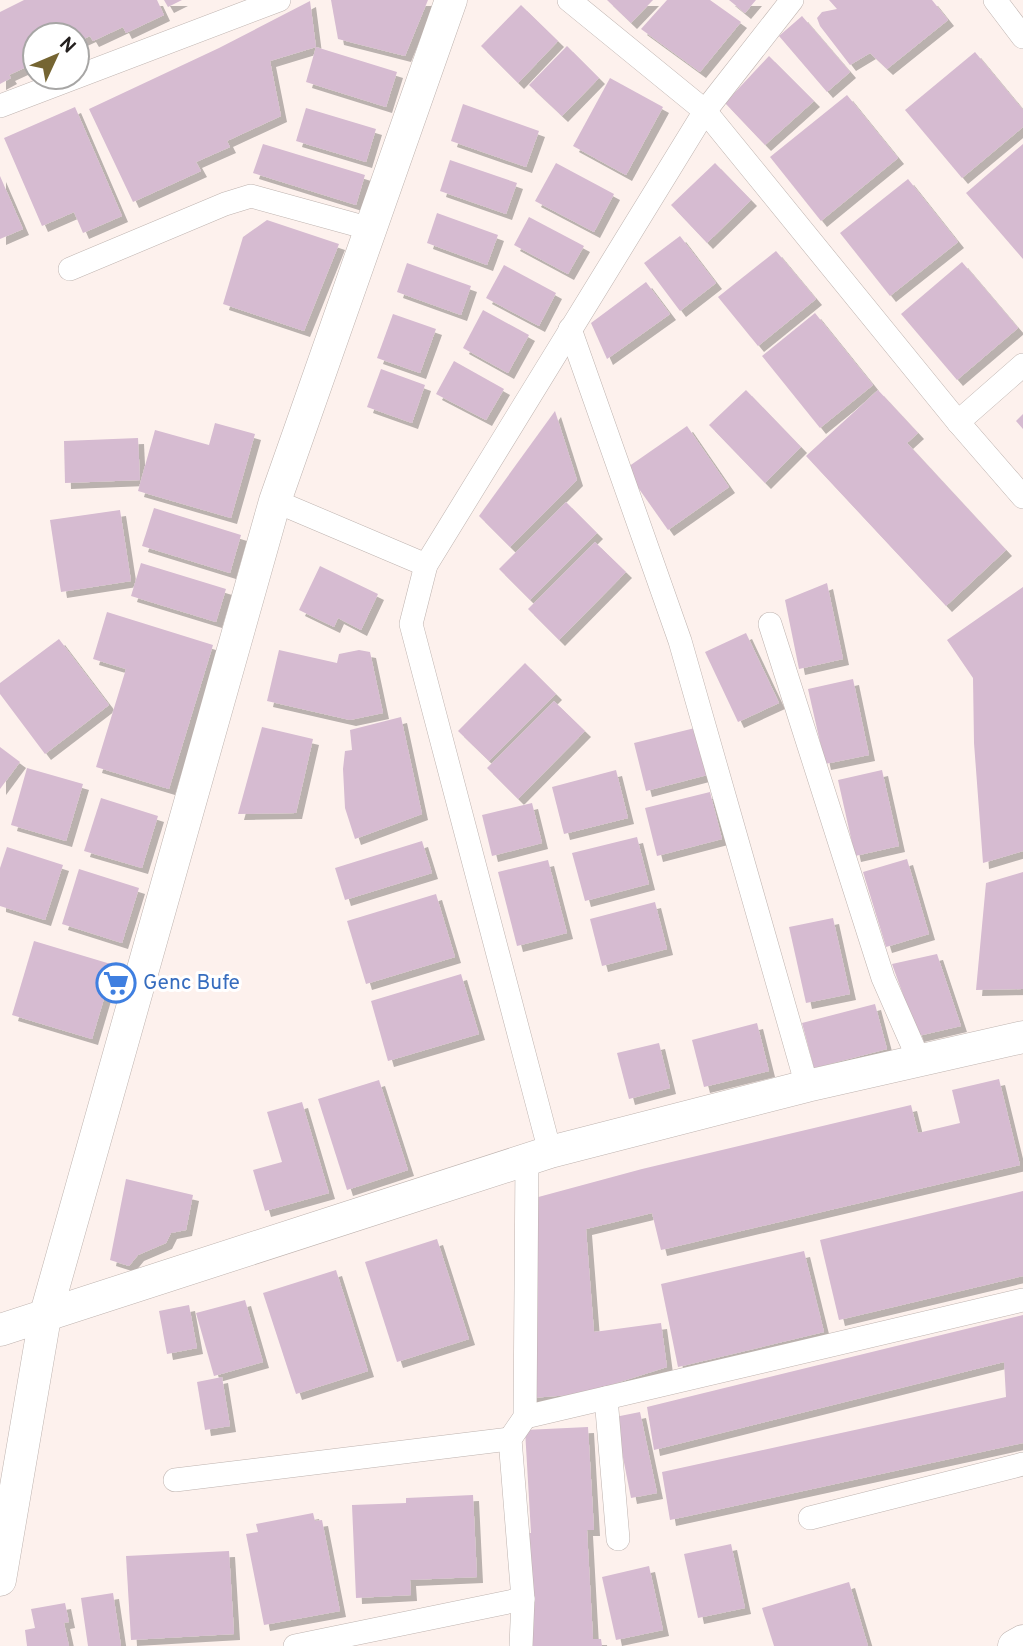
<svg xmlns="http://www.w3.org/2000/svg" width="1023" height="1646" viewBox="0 0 1023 1646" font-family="Overpass,sans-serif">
<defs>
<filter id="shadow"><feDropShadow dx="6" dy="6" stdDeviation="0" flood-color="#0004"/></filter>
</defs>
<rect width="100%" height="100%" fill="#fdf1ed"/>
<g fill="#d6bbd1" filter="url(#shadow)">
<path d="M24,0h133l7,15 -38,18 -3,-6 -30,14 -3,-5 -13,6v-7h-42v28l-26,12 2,3 -11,6v-72z"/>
<path d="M164,0h18l-14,7z"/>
<path d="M331,0h97l-23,56 -67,-17z"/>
<path d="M607,0h46l-22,23z"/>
<path d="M667,0h43l31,22 -41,50 -59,-43z"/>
<path d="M729,0h27l-11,13z"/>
<path d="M829,0h103l16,20 -61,49 -17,-16 -20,12 -30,-39 -3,-8 5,-6 15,-3z"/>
<path d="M310,1l6,46 -46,14 11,55 -54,25 3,6 -34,15 5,9 -68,31 -44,-93 130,-61z"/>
<path d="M521,5l37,36 -40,42 -37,-37z"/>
<path d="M802,16l48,56 -23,20 -48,-56z"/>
<path d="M567,46l32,32 -37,38 -33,-31z"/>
<path d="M316,47l81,25 -11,35 -80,-25z"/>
<path d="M975,52l48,58v17l-61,51 -57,-68z"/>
<path d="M769,56l45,45 -49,44 -40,-42z"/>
<path d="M610,78l53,29 -37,68 -53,-29z"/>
<path d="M847,95l51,63 -77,63 -51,-64z"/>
<path d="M463,104l76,27 -13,36 -75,-26z"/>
<path d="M75,107l47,109 -39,17 -9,-21 -32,14 -38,-88z"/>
<path d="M306,108l70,21 -10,33 -70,-21z"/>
<path d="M263,144l102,31 -9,30 -103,-32z"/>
<path d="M1023,144v115l-57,-66z"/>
<path d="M450,160l67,23 -11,31 -66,-23z"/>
<path d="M556,163l58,31 -20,38 -59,-31z"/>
<path d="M715,163l36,37 -44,43 -36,-38z"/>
<path d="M0,176l23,53 -23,10z"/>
<path d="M908,179l50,63 -68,54 -50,-63z"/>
<path d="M437,213l61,22 -11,30 -60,-22z"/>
<path d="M529,217l55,29 -16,28 -54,-29z"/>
<path d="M267,220l72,24 -35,87 -81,-27 20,-67z"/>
<path d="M680,236l36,47 -36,28 -36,-48z"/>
<path d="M776,251l40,48 -58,47 -40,-49z"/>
<path d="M962,262l56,66 -61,52 -56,-66z"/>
<path d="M407,263l64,23 -10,29 -64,-23z"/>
<path d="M504,265l52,28 -17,33 -53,-28z"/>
<path d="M646,282l24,32 -63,45 -16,-36z"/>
<path d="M483,310l46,25 -21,38 -45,-25z"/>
<path d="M815,313l58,72 -53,43 -58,-72z"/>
<path d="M393,314l43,15 -16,44 -43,-15z"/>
<path d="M454,361l50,28 -18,31 -50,-26z"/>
<path d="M381,369l44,16 -13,38 -45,-16z"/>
<path d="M746,390l55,57 -36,36 -56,-58z"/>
<path d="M878,390l40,43 -11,10 99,107 -60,56 -140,-150z"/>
<path d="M555,411l22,69 -67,67 -31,-31z"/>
<path d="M1023,414v15l-7,-8z"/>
<path d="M215,423l40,11 -24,84 -93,-27 17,-61 54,15z"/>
<path d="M687,426l42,61 -61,43 -43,-61z"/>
<path d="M138,438l2,42 -75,3 -1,-42z"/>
<path d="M566,502l31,31 -67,67 -31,-31z"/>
<path d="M154,508l87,27 -11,38 -88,-27z"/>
<path d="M120,510l11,71 -70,11 -11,-72z"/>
<path d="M595,542l31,30 -67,68 -31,-31z"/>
<path d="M141,563l85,26 -10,33 -85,-26z"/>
<path d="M320,566l58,28 -17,36 -23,-12 -4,9 -35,-17z"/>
<path d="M827,583l16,76 -44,10 -14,-69z"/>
<path d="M1023,587v264l-40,12 -9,-120 -1,-65 -26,-38z"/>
<path d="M107,612l106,33 -44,144 -73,-22 30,-98 -33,-10z"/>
<path d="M746,633l33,70 -41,19 -33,-70z"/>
<path d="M59,639l50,66 -64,49 -45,-60v-11z"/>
<path d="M279,650l58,13 2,-9 20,-4 11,2 13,61 -33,7 -83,-19z"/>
<path d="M525,663l31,31 -67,67 -31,-30z"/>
<path d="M853,679l16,76 -44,9 -17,-75z"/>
<path d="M554,701l31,30 -67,68 -31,-31z"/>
<path d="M401,717l21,97 -67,25 -10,-31 -2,-39 2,-18 7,-1 -2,-20z"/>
<path d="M262,727l51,12 -17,74 -58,1z"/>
<path d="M699,727l12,47 -65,17 -12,-48z"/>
<path d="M0,747l20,15 -20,27z"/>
<path d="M27,768l56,16 -17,57 -55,-16z"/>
<path d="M616,770l12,48 -64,16 -12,-47z"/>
<path d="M882,770l17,76 -44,10 -17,-76z"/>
<path d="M710,792l12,47 -65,17 -12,-48z"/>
<path d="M101,798l57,18 -16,52 -58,-17z"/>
<path d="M532,803l10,40 -50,13 -10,-41z"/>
<path d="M637,837l12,47 -64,17 -13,-48z"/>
<path d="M422,841l10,32 -87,27 -10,-32z"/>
<path d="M7,847l56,18 -18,55 -45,-14v-38z"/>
<path d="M907,859l22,75 -43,13 -23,-75z"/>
<path d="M548,860l19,73 -50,13 -19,-74z"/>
<path d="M79,869l60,19 -17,55 -60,-19z"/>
<path d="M1023,872v117l-47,1 10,-107z"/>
<path d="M436,894l19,63 -89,27 -19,-63z"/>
<path d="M655,902l12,47 -65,17 -12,-47z"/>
<path d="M833,918l17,76 -44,9 -17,-76z"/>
<path d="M34,941l80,24 -22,74 -80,-24z"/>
<path d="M937,954l24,72 -43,10 -26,-72z"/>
<path d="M461,974l18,60 -91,27 -17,-60z"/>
<path d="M875,1004l12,45 -73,19 -12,-45z"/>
<path d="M757,1023l12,48 -65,16 -12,-47z"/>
<path d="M659,1043l11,45 -41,11 -12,-46z"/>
<path d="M999,1079l21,86 -359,85 -9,-37 -66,16 8,103 67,-9 6,44 -85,27 -51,4v-199l111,-30 269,-64 7,28 42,-10 -8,-33z"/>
<path d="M379,1080l29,90 -61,20 -29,-91z"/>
<path d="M302,1102l27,91 -64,18 -12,-41 29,-8 -15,-50z"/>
<path d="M126,1179l67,16 -7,35 -15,3 -5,10 -28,12 -9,11 -19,-6z"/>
<path d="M1023,1191v85l-184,44 -19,-80z"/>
<path d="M437,1239l32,100 -72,23 -32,-100z"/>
<path d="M804,1251l20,81 -146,35 -17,-83z"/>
<path d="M336,1270l32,101 -72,23 -33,-101z"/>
<path d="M245,1300l18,62 -49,14 -18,-63z"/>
<path d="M189,1305l8,43 -30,6 -8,-43z"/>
<path d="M1023,1315v128l-353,77 -8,-48 344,-75 -2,-35 -350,88 -7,-43z"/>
<path d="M222,1377l8,49 -25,4 -8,-48z"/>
<path d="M640,1412l17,81 -26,5 -16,-81z"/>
<path d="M588,1427l6,103h-7l6,109h8l1,7h-72l-5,-113h6l-6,-103z"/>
<path d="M473,1495l4,82 -67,3 1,15 -55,3 -4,-93 54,-2v-5z"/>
<path d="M313,1513l2,8 7,-1 18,91 -76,14 -18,-91 12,-2 -2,-8z"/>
<path d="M731,1544l14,64 -47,10 -14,-64z"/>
<path d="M229,1551l5,83 -103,6 -5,-84z"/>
<path d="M649,1566l14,64 -47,10 -14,-63z"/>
<path d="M849,1582l19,64h-94l-12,-38z"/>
<path d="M113,1593l8,53h-33l-7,-48z"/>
<path d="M65,1603l4,19 -5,1 5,23h-42l-2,-16 10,-2 -4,-19z"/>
</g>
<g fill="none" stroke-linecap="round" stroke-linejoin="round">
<g stroke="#beb3af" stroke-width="24">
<g id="street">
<path d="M569,0l136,111 253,311"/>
<path d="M995,0l28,37"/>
<path d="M0,106l279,-106"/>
<path d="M70,269l155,-65 26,-8 120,33"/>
<path d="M570,329l110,312 127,445"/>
<path d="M1023,365l-65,57 65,75"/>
<path d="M275,501l151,64"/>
<path d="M770,624l113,354 36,82"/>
<path d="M550,1152l-139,-528 15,-59 279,-454 87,-111"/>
<path d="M606,1398l12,141"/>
<path d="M525,1417l498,-117"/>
<path d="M175,1480l335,-41"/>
<path d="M810,1518l213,-54"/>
<path d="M295,1646l228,-47"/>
<path d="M521,1646l2,-47 -13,-160 15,-22 2,-258"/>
</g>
</g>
<g stroke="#beb3af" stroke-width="33">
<g id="secondary">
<path d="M0,1330l550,-178 257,-66 216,-49"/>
<path d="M0,1580l45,-263 230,-816 176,-501"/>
<path d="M1014,1646l9,-5"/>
</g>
</g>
<use href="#street" stroke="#fff" stroke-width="23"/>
<use href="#secondary" stroke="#fff" stroke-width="32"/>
</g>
<defs>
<g id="supermarket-ring" transform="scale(2.0125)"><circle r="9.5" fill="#fff" stroke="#3f7fe0" stroke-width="1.5"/><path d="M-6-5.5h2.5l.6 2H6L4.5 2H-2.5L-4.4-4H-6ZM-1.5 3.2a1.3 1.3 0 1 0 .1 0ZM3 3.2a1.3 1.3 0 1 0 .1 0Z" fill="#3f7fe0"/></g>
</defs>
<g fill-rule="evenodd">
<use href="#supermarket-ring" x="116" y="983"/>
</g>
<g text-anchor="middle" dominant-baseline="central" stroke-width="6" stroke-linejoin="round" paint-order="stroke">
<g font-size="21" fill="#366cbe" stroke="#fff" text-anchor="start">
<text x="143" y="983">Genc Bufe</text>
</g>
</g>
<g transform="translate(56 56) rotate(46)"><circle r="33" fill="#ffffff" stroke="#a7a6a5" stroke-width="2"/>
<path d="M0-5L12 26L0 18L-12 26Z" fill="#756532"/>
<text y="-10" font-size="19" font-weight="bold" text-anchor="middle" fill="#24201f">N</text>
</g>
</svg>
